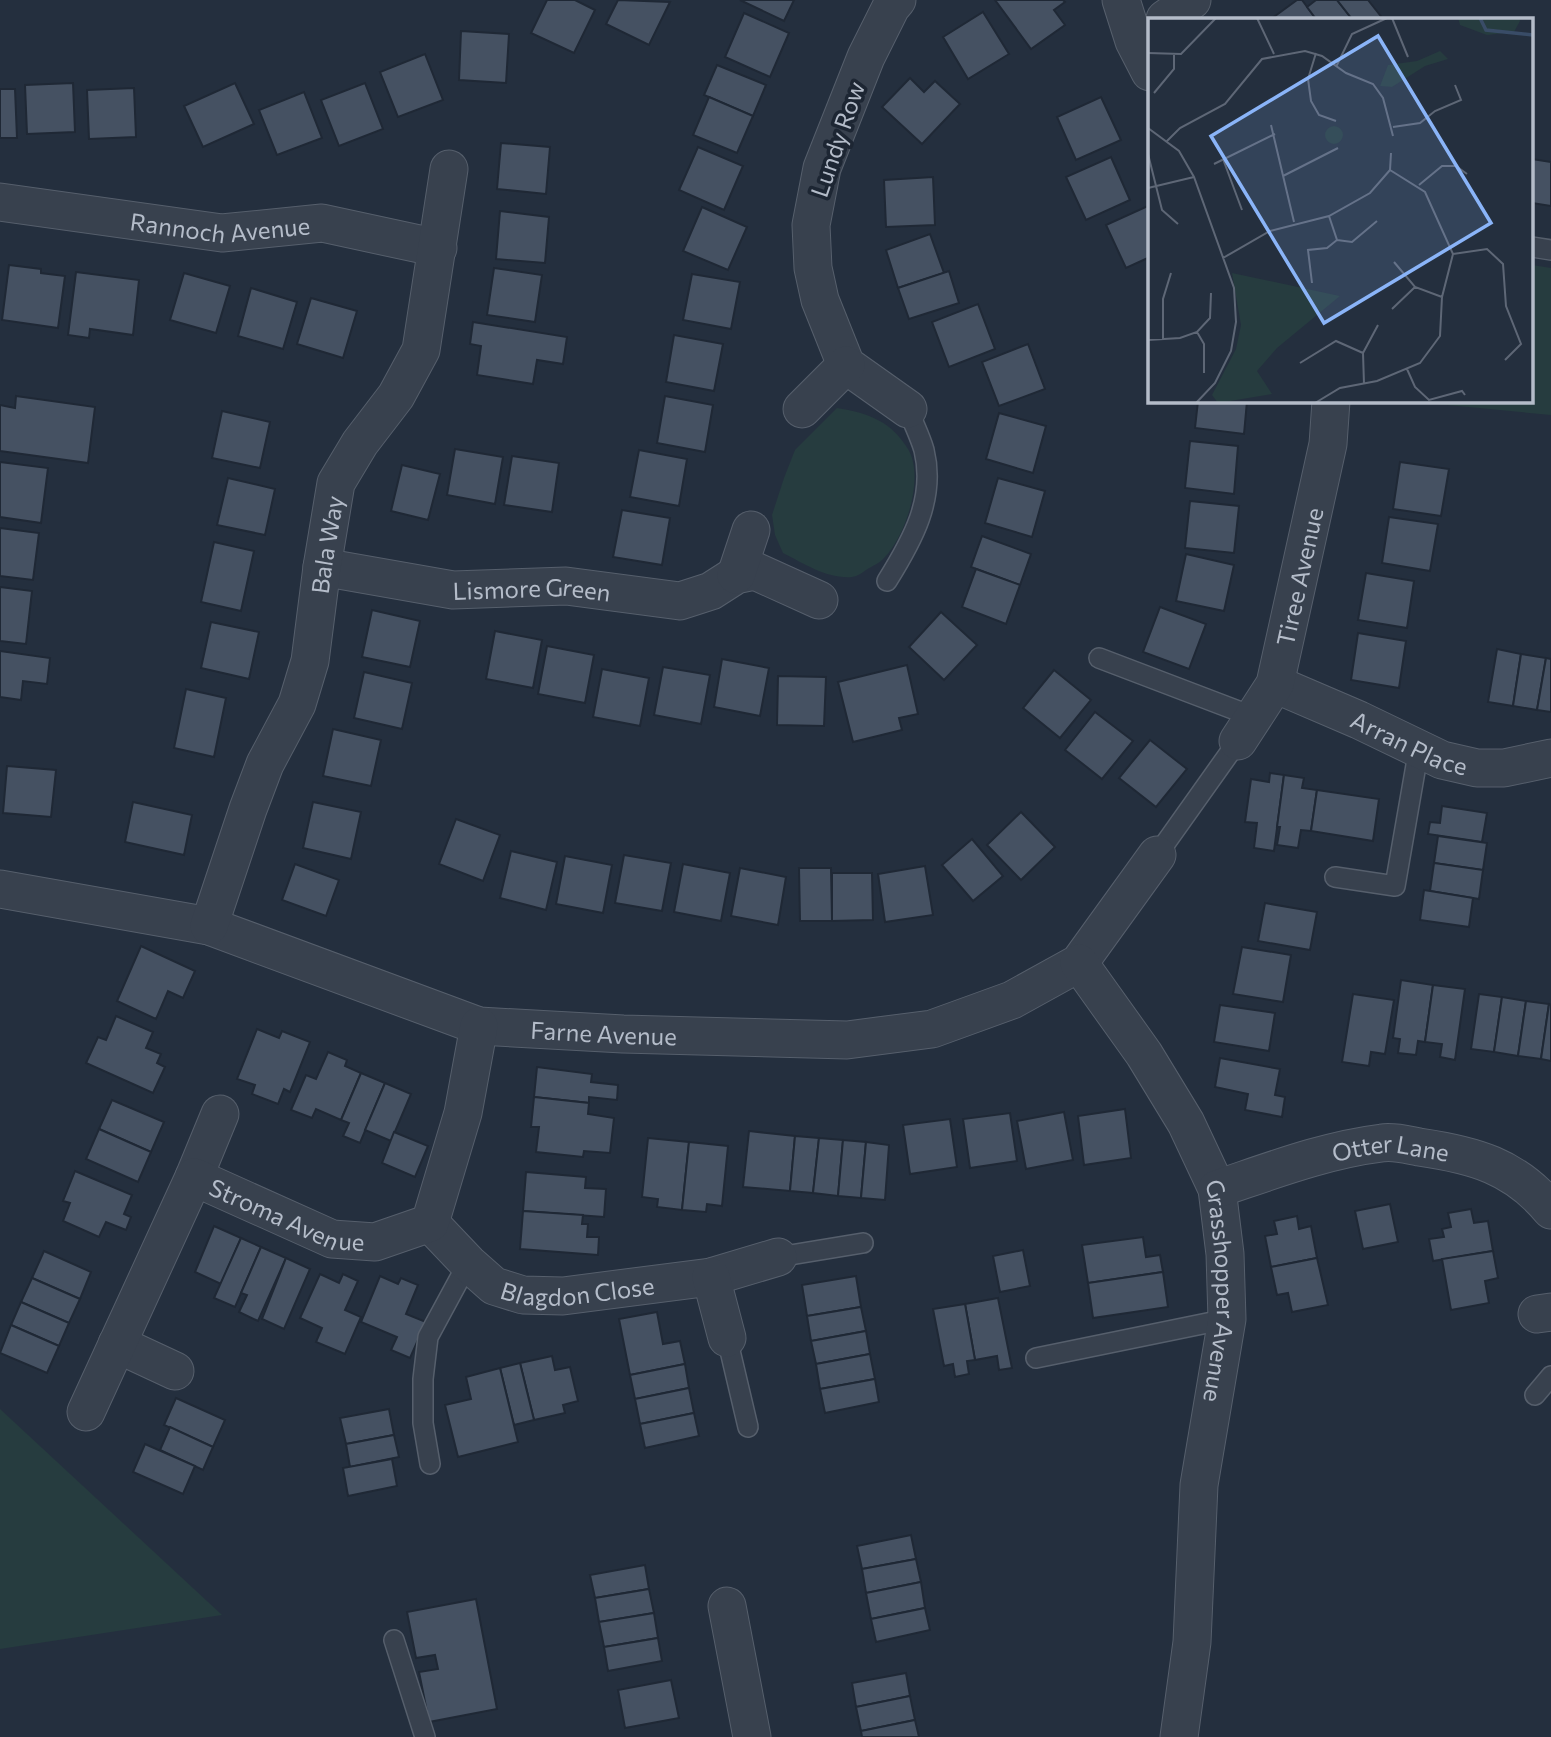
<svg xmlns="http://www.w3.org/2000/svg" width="1551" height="1737" viewBox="0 0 1551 1737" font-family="Commissioner,sans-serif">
<rect width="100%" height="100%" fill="#242f3e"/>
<g fill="#263c3f">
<path d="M1532,265l19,3v147l-114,-11 -4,-3h99z"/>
<path d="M837,408c31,5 54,13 71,41 17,28 -2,87 -24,109 -4,5 -12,8 -18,12 -4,3 -8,6 -14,7 -25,2 -47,-13 -69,-24l-8,-18 -3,-20 12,-37 11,-28z"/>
<path d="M0,1409l222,206 -222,34z"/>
</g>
<g fill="#455162" stroke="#1f2835" stroke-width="2">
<path d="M547,0h28l20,10 -21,43 -43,-20z"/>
<path d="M618,0l52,2 -21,43 -43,-21z"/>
<path d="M740,0h54l-10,21z"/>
<path d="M995,0h68l2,2 -11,8 11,15 -34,24z"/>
<path d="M1297,0h5l14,19h-45z"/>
<path d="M1316,0h21l15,19h-36l-9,-12z"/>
<path d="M1337,0h31l15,19h-31z"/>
<path d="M983,12l26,42 -41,25 -25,-42z"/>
<path d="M744,13l45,20 -19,44 -45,-20z"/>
<path d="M461,31l48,3 -3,49 -47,-3z"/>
<path d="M425,54l18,46 -45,17 -18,-45z"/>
<path d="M717,65l49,20 -13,31 -49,-21z"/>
<path d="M910,78l14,14 11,-11 25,23 -38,40 -40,-37z"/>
<path d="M73,83l2,49 -48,2 -2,-49z"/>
<path d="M235,83l19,41 -51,23 -19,-41z"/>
<path d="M365,83l18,46 -44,17 -18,-46z"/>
<path d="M134,88l2,49 -47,2 -2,-49z"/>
<path d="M0,89h15l2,49h-17z"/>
<path d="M304,92l18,46 -45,17 -18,-45z"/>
<path d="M709,97l44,19 -16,37 -44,-18z"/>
<path d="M1101,97l20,43 -45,20 -19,-43z"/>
<path d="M501,143l49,4 -4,47 -49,-5z"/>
<path d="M698,147l45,19 -19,44 -45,-20z"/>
<path d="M1111,157l19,43 -44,20 -20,-43z"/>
<path d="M1532,159l19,3v44l-19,-3z"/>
<path d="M933,177l2,48 -49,2 -2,-47z"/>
<path d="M1150,205v52l-24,11 -20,-43z"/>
<path d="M702,207l45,20 -19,43 -45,-19z"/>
<path d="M500,211l49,6 -4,46 -49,-4z"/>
<path d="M930,234l14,39 -46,15 -12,-38z"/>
<path d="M9,265l32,4v4l24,3 -7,52 -56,-8z"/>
<path d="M494,268l48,7 -7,47 -48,-7z"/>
<path d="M949,271l10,32 -50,16 -11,-31z"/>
<path d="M76,272l63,8 -6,55 -43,-6 -1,9 -21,-3z"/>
<path d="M184,273l46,13 -14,47 -46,-13z"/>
<path d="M692,274l48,8 -9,47 -48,-9z"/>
<path d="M251,288l46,14 -14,47 -45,-13z"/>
<path d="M311,298l46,13 -14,47 -46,-14z"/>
<path d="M978,304l17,45 -46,18 -17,-45z"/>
<path d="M473,322l94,15 -4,27 -26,-4 -4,24 -56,-9 4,-29 -11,-2z"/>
<path d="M674,335l49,9 -9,47 -48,-9z"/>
<path d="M1028,344l17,45 -46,17 -17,-44z"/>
<path d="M16,396l79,11 -7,56 -88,-12v-46l15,3z"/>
<path d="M665,396l48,9 -8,47 -48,-9z"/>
<path d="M1198,401h49l-3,33 -49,-6z"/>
<path d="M222,411l48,11 -10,46 -48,-10z"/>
<path d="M999,413l47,13 -13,47 -47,-14z"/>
<path d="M1190,441l48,5 -4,48 -49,-6z"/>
<path d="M455,449l48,8 -8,47 -48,-9z"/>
<path d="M639,450l48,9 -8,47 -49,-9z"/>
<path d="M512,456l47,7 -7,49 -48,-7z"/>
<path d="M0,462l48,6 -7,55 -41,-6z"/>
<path d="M1400,462l49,7 -8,47 -48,-7z"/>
<path d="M402,465l38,9 -12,46 -37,-9z"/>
<path d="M228,478l47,11 -10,46 -48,-10z"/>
<path d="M998,478l47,13 -13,46 -47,-14z"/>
<path d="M1190,501l49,5 -5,47 -49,-5z"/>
<path d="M622,510l48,8 -8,47 -49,-8z"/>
<path d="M1389,517l49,7 -8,47 -48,-8z"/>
<path d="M0,528l39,5 -6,47 -33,-4z"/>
<path d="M982,536l49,18 -11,31 -49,-18z"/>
<path d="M214,542l40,9 -13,60 -40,-9z"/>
<path d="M1186,554l48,11 -10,46 -48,-10z"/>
<path d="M976,569l44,16 -14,39 -44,-17z"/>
<path d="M1366,573l48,8 -7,47 -49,-8z"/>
<path d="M0,587l32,4 -6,53 -26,-3z"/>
<path d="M1160,607l46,17 -17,45 -46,-17z"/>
<path d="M372,610l48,11 -10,46 -48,-10z"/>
<path d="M941,612l36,33 -33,35 -35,-33z"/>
<path d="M211,622l48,10 -10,47 -48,-11z"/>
<path d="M495,631l47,9 -9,48 -47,-9z"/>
<path d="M1358,633l48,8 -7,47 -48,-8z"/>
<path d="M547,646l47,9 -9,48 -47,-9z"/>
<path d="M1497,649l24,5 -8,52 -25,-4z"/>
<path d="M0,651l50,7 -3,26 -24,-3 -2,19 -21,-3z"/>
<path d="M1521,654l25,4 -9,52 -24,-4z"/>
<path d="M1546,658l5,1v53l-14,-2z"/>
<path d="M722,659l47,9 -9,48 -46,-9z"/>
<path d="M907,665l11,49 -19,4 3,12 -49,12 -15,-60z"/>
<path d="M663,667l47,8 -9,49 -47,-9z"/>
<path d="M602,669l47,9 -9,48 -47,-9z"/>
<path d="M1054,670l37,30 -31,38 -37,-30z"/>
<path d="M364,672l48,11 -10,46 -48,-11z"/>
<path d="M778,676l48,1 -2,49 -47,-1z"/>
<path d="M186,689l40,9 -12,59 -40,-9z"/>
<path d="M1095,712l38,29 -31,38 -37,-29z"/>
<path d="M333,729l48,11 -10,46 -48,-10z"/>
<path d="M1150,740l37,29 -31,38 -37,-29z"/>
<path d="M7,766l49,4 -5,47 -48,-4z"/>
<path d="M1270,773l14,2 -10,76 -20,-3 3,-25 -12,-1 6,-43 18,3z"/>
<path d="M1284,775l20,3 -2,10 15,2 -6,41 -10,-1 -3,18 -21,-3 3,-18h-3z"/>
<path d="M1317,790l62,9 -6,42 -62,-10z"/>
<path d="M133,802l59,13 -8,40 -59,-13z"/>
<path d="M313,802l48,10 -10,47 -48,-11z"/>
<path d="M1442,806l45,7 -5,29 -54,-8 2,-12 10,1z"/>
<path d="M1021,812l34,35 -34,33 -34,-35z"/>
<path d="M456,819l44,16 -17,46 -44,-17z"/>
<path d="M1438,836l49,7 -4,27 -49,-7z"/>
<path d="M972,839l31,37 -30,25 -31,-36z"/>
<path d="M511,851l46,11 -11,48 -46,-12z"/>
<path d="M624,855l47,8 -9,48 -47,-8z"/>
<path d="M565,856l47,9 -9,48 -47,-9z"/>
<path d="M1434,863l49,7 -4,29 -49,-8z"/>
<path d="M295,864l44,16 -13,36 -44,-16z"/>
<path d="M683,864l47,9 -9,48 -47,-9z"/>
<path d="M925,866l8,49 -48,7 -7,-48z"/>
<path d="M740,868l46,9 -8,48 -47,-9z"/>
<path d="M799,868h32l1,53h-32z"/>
<path d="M832,873h40l1,47 -41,1z"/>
<path d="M1424,890l49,8 -4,29 -49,-7z"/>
<path d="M1265,903l52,9 -7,38 -52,-9z"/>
<path d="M141,946l54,25 -12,27 -15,-7 -12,28 -39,-18z"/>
<path d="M1242,947l49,8 -8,47 -50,-8z"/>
<path d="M1401,980l32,5 -8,57 -7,-1 -2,14 -18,-2 2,-14 -7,-1z"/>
<path d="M1433,985l32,4 -10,71 -15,-3 2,-13 -17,-2z"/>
<path d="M1353,994l41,6 -9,54 -14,-2 -2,14 -27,-4z"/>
<path d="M1479,994l23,3 -8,55 -23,-3z"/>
<path d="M1502,997l24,4 -8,55 -24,-4z"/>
<path d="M1526,1001l23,3 -8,55 -23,-3z"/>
<path d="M1549,1004l2,1v56l-10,-2z"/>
<path d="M1220,1005l55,8 -6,38 -55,-9z"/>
<path d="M116,1016l37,16 -7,16 15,6 -4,9 8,4 -12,26 -67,-30 12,-26 8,3z"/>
<path d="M257,1029l22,9 3,-7 28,11 -20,50 -6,-3 -6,15 -26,-10 3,-9 -18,-6z"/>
<path d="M328,1052l19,8 -2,6 16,7 -20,47 -25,-11 -4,9 -21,-8 15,-35 10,4z"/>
<path d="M1220,1058l60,11 -5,26 10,2 -3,20 -37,-7 3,-16 -33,-7z"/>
<path d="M537,1067l55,7 -1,8 27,3 -1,15 -28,-3v6l-55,-6z"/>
<path d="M361,1073l24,10 -25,60 -17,-7 6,-13 -8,-3z"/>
<path d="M385,1083l26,11 -20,47 -26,-11z"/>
<path d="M534,1097l55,6 -1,11 26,4 -4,35 -26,-2 -1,6 -47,-5 3,-25h-8z"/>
<path d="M112,1100l52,22 -13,30 -52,-23z"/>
<path d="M1125,1109l6,49 -47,7 -6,-49z"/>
<path d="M1064,1112l9,48 -47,9 -9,-48z"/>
<path d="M1010,1113l7,48 -47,7 -7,-49z"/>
<path d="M950,1119l7,48 -47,7 -7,-49z"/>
<path d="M99,1129l52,23 -13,30 -52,-23z"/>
<path d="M749,1131l46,5 -5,55 -47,-4z"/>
<path d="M394,1132l34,14 -13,31 -33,-14z"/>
<path d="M795,1136l24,2 -6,55 -23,-2z"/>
<path d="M648,1138l41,4 -7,68 -25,-3 1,-8 -16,-2z"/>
<path d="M819,1138l24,2 -5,56 -25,-3z"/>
<path d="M843,1140l23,2 -5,56 -23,-2z"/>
<path d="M689,1142l39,4 -6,60 -15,-2 -1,8 -24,-2z"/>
<path d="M866,1142l23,3 -4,55 -24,-2z"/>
<path d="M75,1171l57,24 -8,19 7,3 -5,13 -20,-8 -7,15 -36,-16 7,-18 -7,-2z"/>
<path d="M526,1172l60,5 -1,11 21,1 -2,28 -81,-6z"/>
<path d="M1390,1204l8,38 -35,7 -8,-38z"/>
<path d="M1471,1209l3,14 14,-2 5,30 -60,10 -4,-22 15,-2 -2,-8 9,-2 -3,-14z"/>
<path d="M523,1211l60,4 -1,9h6l-1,13h12l-1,18 -78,-6z"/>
<path d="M1297,1216l2,13 12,-3 6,32 -46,9 -6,-31 12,-2 -3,-13z"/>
<path d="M214,1226l27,12 -20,46 -26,-12z"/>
<path d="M1143,1237l3,20 14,-2 3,17 -75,11 -6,-38z"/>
<path d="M241,1238l20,9 -26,60 -21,-9z"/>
<path d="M261,1247l25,11 -28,63 -19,-9 8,-17 -6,-2z"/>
<path d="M1023,1250l7,36 -30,6 -7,-36z"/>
<path d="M44,1251l47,21 -11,27 -48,-21z"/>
<path d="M1493,1251l5,27 -13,3 4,22 -38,7 -9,-51z"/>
<path d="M286,1258l24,11 -26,60 -22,-10z"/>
<path d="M1317,1258l11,47 -36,7 -4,-19 -11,2 -6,-28z"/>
<path d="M1163,1272l5,35 -75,11 -5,-35z"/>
<path d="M320,1274l19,9 4,-9 15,7 -13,29 16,7 -16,37 -29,-12 6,-14 -22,-10z"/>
<path d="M380,1276l18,8 3,-6 17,7 -12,29 20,8 -16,36 -19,-8 6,-13 -36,-15z"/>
<path d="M856,1276l5,31 -54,9 -5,-31z"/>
<path d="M32,1278l48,21 -11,24 -48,-21z"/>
<path d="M998,1298l14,70 -13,2 -2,-14 -22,4 -10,-56z"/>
<path d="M21,1302l48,21 -10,23 -48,-21z"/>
<path d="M965,1304l10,56 -8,1 2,13 -14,3 -2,-13 -9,2 -11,-57z"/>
<path d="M861,1307l5,24 -55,10 -4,-25z"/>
<path d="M657,1312l6,32 17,-3 5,23 -55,11 -11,-56z"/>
<path d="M11,1325l48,21 -12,27 -47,-20z"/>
<path d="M866,1331l4,23 -54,10 -5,-23z"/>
<path d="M870,1354l5,25 -55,10 -4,-25z"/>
<path d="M552,1356l3,14 15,-3 8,34 -15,4 2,8 -31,7 -14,-57z"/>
<path d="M520,1363l14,57 -20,5 -14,-57z"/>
<path d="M685,1364l4,24 -54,11 -5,-24z"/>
<path d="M500,1368l18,74 -60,15 -13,-52 26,-6 -5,-22z"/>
<path d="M875,1379l4,23 -54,11 -5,-24z"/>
<path d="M689,1388l5,25 -54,11 -5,-25z"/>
<path d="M176,1398l49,22 -12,27 -49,-22z"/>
<path d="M389,1409l5,26 -48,9 -6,-26z"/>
<path d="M694,1413l5,23 -54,12 -5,-24z"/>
<path d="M170,1427l43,20 -10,23 -43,-20z"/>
<path d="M394,1435l5,22 -49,10 -4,-23z"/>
<path d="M145,1444l50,22 -12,28 -50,-22z"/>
<path d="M392,1459l5,27 -49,10 -5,-28z"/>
<path d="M911,1535l5,24 -54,10 -5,-23z"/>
<path d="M916,1559l5,23 -55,11 -4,-24z"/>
<path d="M645,1565l4,24 -54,9 -5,-23z"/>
<path d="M921,1582l4,26 -54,11 -5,-26z"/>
<path d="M649,1589l5,24 -55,9 -4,-24z"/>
<path d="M476,1599l21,110 -68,13 -10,-50 19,-3 -3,-14 -19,3 -9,-46z"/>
<path d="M925,1608l5,22 -54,12 -5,-23z"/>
<path d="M654,1613l4,25 -54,9 -5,-25z"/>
<path d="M658,1638l4,23 -54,10 -4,-24z"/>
<path d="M906,1673l4,23 -54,11 -4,-24z"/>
<path d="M671,1680l8,38 -54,10 -7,-38z"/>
<path d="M910,1696l5,24 -54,11 -5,-24z"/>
<path d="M915,1720l4,17h-57l-1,-6z"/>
</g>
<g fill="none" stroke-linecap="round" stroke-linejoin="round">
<g stroke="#565f6c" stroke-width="22">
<g id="service">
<path d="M1532,247l19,3"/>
<path d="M887,581c25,-40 49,-82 37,-131 -4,-14 -11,-27 -16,-41"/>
<path d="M1099,658l155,59"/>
<path d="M1157,855l81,-114"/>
<path d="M1335,877l60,9 24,-138"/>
<path d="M778,1257l85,-14"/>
<path d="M727,1338l21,89"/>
<path d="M1036,1358l191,-39"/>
<path d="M1535,1395l16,-19"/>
<path d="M430,1464l-7,-41v-44l5,-42 40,-74"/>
<path d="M394,1640l31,97"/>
</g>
</g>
<g stroke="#565f6c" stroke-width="39">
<g id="minor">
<path d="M897,0l-6,7 -25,50 -44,111 -11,57 2,43 7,32 26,65 62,44"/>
<path d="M1121,0l13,41 16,31"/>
<path d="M1165,19l27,-19"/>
<path id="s1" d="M0,202l222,31 100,-10 116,25"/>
<path d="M802,409l44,-44"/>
<path id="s2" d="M322,567l131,23 113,-4 114,15 31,-10 25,-16 19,-4 64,29"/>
<path d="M736,575l15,-45"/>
<path id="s3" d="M1275,684l84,36 83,40 35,8h27l47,-10"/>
<path id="s4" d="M1238,741l37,-57 53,-240 3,-43"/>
<path id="s5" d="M0,889l209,37 270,100 144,8 224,6 85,-11 80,-29 67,-37 78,-108"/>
<path id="s6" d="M209,926l39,-117 17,-45 32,-60 13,-43 12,-94 14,-84 24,-40 36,-47 25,-46 28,-181"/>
<path id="s7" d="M1079,963l65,91 42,69 31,66 8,65 2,65 -28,166 -7,157 -13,95"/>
<path d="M194,1177l26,-63"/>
<path id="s8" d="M1217,1189c54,-18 108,-39 165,-46 12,-2 26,2 37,4 55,8 96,19 132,63"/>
<path id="s9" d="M430,1223l38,40 26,23 29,9 40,1 148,-19 67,-20"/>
<path d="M711,1277l16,61"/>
<path d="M1537,1314l14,-2"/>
<path d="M117,1344l58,27"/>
<path id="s10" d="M86,1412l108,-235 138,62 43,3 55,-19 33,-110 16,-87"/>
<path d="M727,1606l25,131"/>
</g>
</g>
<use href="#service" stroke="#38414e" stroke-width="19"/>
<use href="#minor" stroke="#38414e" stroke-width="37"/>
</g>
<g text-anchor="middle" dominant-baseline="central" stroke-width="7" stroke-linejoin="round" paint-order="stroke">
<g font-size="24" fill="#b4bcc9" stroke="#1d2633">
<text transform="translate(837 139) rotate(-71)">Lundy Row</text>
<text stroke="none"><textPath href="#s1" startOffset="222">Rannoch Avenue</textPath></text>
<text stroke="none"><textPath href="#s6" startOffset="402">Bala Way</textPath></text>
<text stroke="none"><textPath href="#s4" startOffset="178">Tiree Avenue</textPath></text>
<text stroke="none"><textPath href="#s2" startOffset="212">Lismore Green</textPath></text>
<text stroke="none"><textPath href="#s3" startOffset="147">Arran Place</textPath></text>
<text stroke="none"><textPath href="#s5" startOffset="625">Farne Avenue</textPath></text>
<text stroke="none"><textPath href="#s8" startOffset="180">Otter Lane</textPath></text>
<text stroke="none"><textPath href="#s10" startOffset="360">Stroma Avenue</textPath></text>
<text stroke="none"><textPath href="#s9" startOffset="175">Blagdon Close</textPath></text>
<text stroke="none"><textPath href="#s7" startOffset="368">Grasshopper Avenue</textPath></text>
</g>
</g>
<g transform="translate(1148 18)">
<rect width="385" height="385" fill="#242f3e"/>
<path d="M310,0h61l1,3 -6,11 -27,3 -27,-10zM292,33l8,8 -23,7 -33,21 -12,-1 8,-21 29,-4zM177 117a9 9 0 1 1 18 0a9 9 0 1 1-18 0ZM84,255l108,23 -63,52 -20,23 15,23 -54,9 -6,-8 24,-46 5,-24z" fill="#263c3f"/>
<path fill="none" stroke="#394c67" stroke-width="3.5" d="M332,0l6,12 47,5"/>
<path fill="none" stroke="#5e6776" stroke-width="2" d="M109,0l17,36M244,0l16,39M0,35l33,1 35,-36M168,35l-8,26 3,22 8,14 17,6M188,49l16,-33 35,-16M6,75l20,-24v-14M123,107l23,97M245,109l27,-4 15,-12 26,-11 -6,-15M0,110l31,23 15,26 40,111 2,34 -5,29 -16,32 -19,20M19,123l13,-13 45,-24 37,-45 43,-8 17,5 24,17 27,11 10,14 10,38M0,136l14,56 16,14M75,141l19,51M66,146l61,-30M135,158l55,-28M271,167l23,-19h14l11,8M0,170l46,-11M189,222l15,2 25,-21M305,236l34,-5 16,15 3,42 15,38 -16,16M75,240l47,-27 59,-15 41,-23 20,-23 1,-17M246,244l21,25 27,10M164,265l-4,-33 19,-2 10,-8 -8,-24M244,291l23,-22M49,314l7,12v29M15,321v-40l8,-26M0,322l32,-2 17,-6 13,-14 1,-25M152,345l36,-22 27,12M259,351l8,18 14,13 33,-9 3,4M216,366l-1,-31 15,-28M167,385l25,-15 37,-7 43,-18 20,-27 2,-39 11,-43 -28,-62 -35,-22"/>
<path fill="#8ab4f8" fill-opacity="0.15" stroke="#8ab4f8" stroke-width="3.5" d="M230,18l113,187 -167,100 -113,-187z"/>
<rect width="385" height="385" fill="none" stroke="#b4bcc9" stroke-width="3.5"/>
</g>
</svg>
